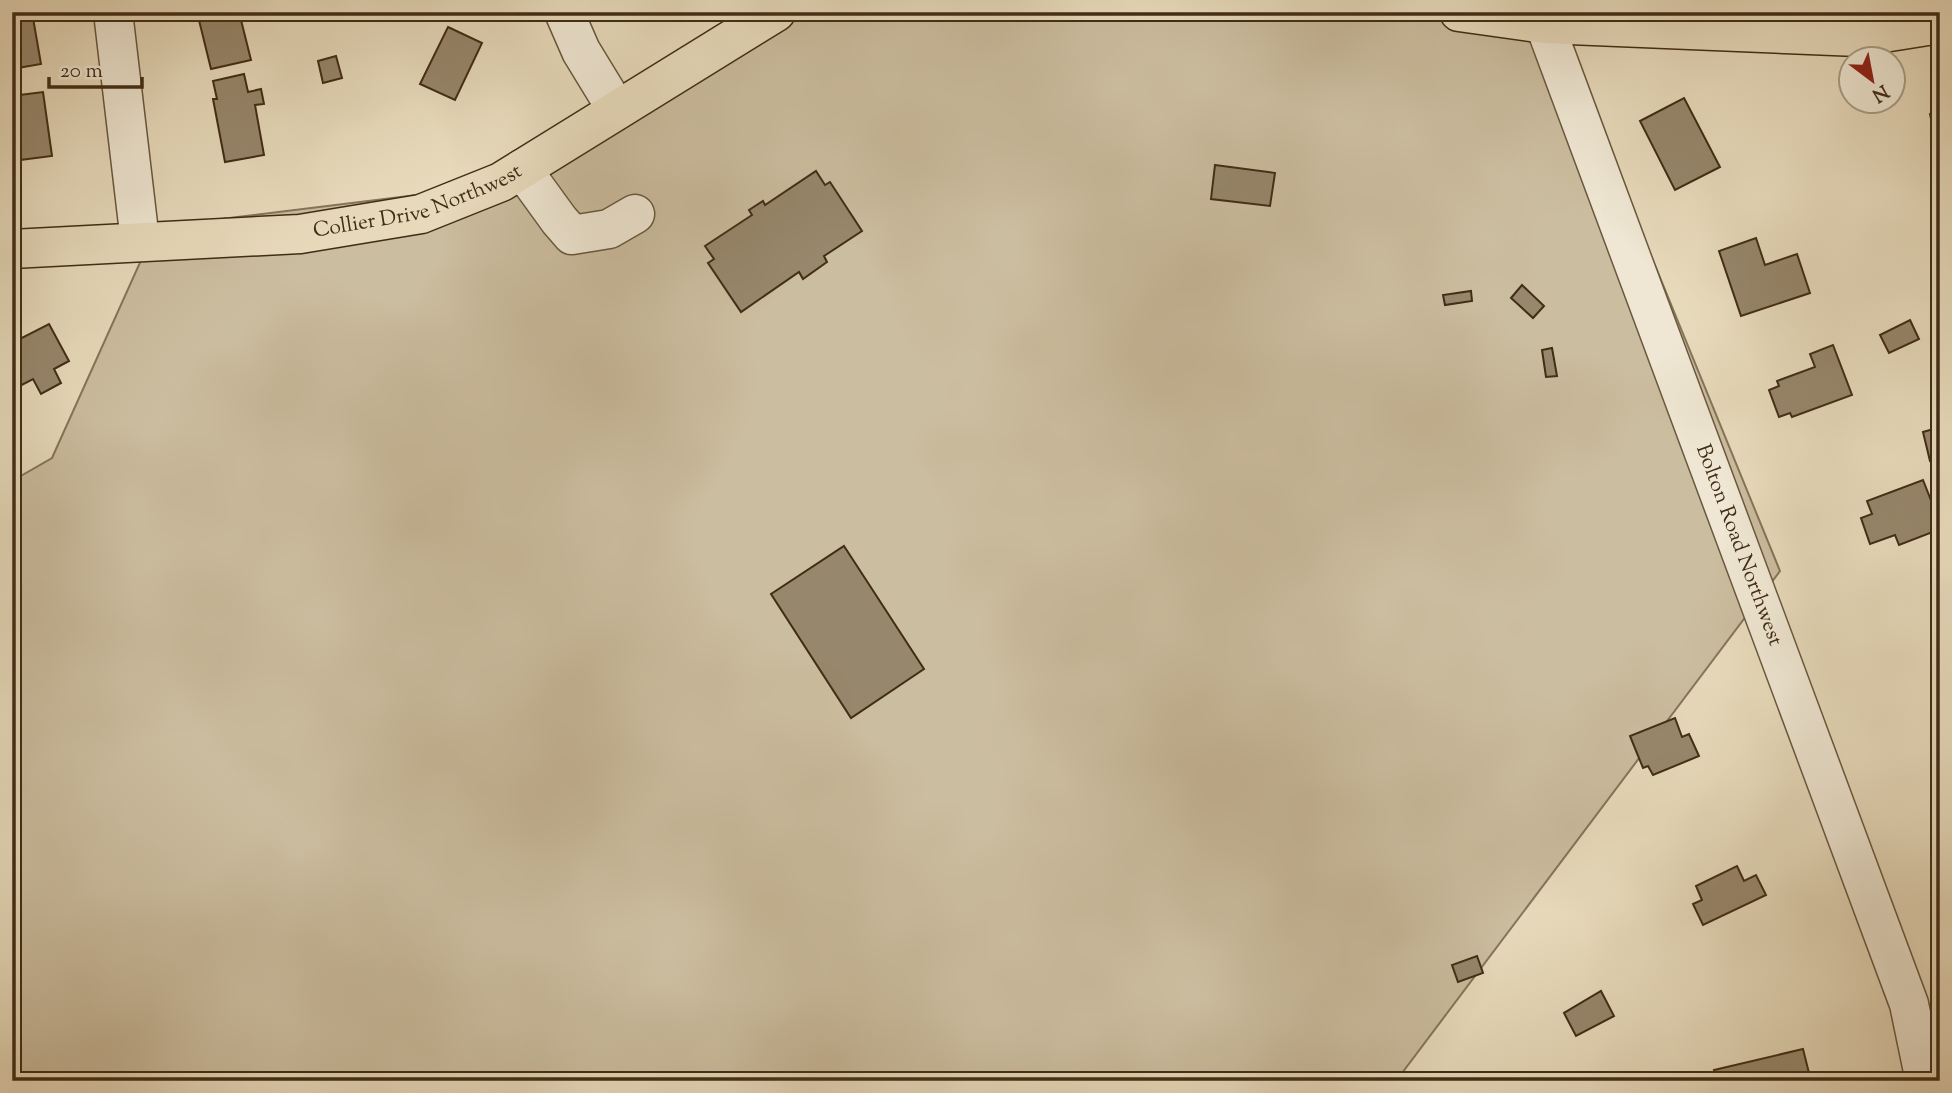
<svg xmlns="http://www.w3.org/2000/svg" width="1952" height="1093" viewBox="0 0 1952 1093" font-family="'Sorts Mill Goudy',serif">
<rect width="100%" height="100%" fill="#e7dabb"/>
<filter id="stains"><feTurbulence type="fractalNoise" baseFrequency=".00286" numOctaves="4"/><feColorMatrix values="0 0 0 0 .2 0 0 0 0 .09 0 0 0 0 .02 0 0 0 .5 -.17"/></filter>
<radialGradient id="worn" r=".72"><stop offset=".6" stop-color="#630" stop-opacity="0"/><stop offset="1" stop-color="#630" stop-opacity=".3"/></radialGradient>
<path fill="#cbbd9f" stroke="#86755a" stroke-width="2" d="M784,12h762l86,197 148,362 -384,510h-1384v-600l40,-23 104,-231 326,-40z"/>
<g fill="#97876c" stroke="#412d16" stroke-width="2">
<path d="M12,12h20l9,52 -29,5z"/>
<path d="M197,12h42l12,48 -40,9z"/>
<path d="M448,27l34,16 -27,57 -35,-16z"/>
<path d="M336,56l6,22 -19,5 -5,-22z"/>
<path d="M244,74l4,18 13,-3 3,15 -9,1 9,50 -39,7 -12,-63h4l-4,-18z"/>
<path d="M43,92l9,64 -40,5v-65z"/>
<path d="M1684,98l36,69 -45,23 -35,-69z"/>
<path d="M1940,112v49l-10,-47z"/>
<path d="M1215,165l60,8 -5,33 -59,-7z"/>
<path d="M816,171l9,14 5,-3 32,49 -38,25 3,6 -24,17 -4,-7 -58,40 -33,-49 6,-4 -9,-13 47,-31 -3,-5 14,-9 2,4z"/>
<path d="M1756,238l9,27 32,-11 13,39 -69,23 -22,-65z"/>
<path d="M1522,285l22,21 -11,12 -22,-20z"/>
<path d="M1471,291l1,10 -27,4 -2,-10z"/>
<path d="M1910,320l9,19 -30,14 -9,-18z"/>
<path d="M49,324l20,37 -15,8 7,14 -20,11 -8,-15 -21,11v-55l4,6z"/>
<path d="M1833,345l19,50 -60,22 -2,-4 -11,4 -10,-27 10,-4 -2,-5 38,-14 -5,-13z"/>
<path d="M1552,348l5,28 -11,1 -4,-27z"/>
<path d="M1940,427v32l-10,2 -7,-29z"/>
<path d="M1923,480l13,33 -3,1 5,16 -39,15 -4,-10 -25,9 -9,-26 11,-4 -5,-13z"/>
<path d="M844,546l80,123 -73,49 -80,-124z"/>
<path d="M1675,718l7,19 7,-3 10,22 -46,19 -5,-9 -5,2 -13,-32z"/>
<path d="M1737,866l7,15 12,-6 10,20 -63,30 -10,-21 9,-4 -6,-14z"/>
<path d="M1477,956l6,17 -25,9 -6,-17z"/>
<path d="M1601,991l13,25 -38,20 -12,-23z"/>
<path d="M1803,1049l8,32h-94l-3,-11z"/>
</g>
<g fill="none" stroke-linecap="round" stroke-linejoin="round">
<g stroke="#6a583f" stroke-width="41">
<g id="minor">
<path d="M113,12l27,229"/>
<path d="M564,12l17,39 36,59"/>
<path id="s1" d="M1540,12l369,992 16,77"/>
<path d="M522,169l37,51 13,15 37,-6 26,-15"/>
</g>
</g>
<g stroke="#412d16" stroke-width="41">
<g id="major">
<path d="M1459,12l86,12 313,13 82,-13"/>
<path id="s2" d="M12,249l288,-15 121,-20 80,-32 275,-170"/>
</g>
</g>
<use href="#minor" stroke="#efe7d3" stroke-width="38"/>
<use href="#major" stroke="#e7dabb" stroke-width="38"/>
</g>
<g text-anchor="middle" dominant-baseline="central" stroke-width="7" stroke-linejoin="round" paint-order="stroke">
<g font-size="21" fill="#412d16" stroke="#efe7d3">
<text stroke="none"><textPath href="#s2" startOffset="411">Collier Drive Northwest</textPath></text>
<text stroke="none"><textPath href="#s1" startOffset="569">Bolton Road Northwest</textPath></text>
</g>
</g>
<rect width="1952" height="1093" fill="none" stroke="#e7dabb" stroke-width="42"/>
<rect x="14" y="14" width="1924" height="1065" fill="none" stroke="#412d16" stroke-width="3.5"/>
<rect x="21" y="21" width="1910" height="1051" fill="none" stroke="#412d16" stroke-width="2"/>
<g transform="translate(1872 80) rotate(148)"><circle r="33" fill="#efe7d3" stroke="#a99d87" stroke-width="2"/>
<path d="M0-5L12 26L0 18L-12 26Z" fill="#8f2418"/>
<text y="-10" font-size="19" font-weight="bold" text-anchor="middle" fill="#412d16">N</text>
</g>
<path d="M49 77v10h93v-10" fill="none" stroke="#412d16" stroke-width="3.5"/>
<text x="60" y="77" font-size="21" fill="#412d16" stroke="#efe7d3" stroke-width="5" paint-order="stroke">20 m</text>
<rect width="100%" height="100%" filter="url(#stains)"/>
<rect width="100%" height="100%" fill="url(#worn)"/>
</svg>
